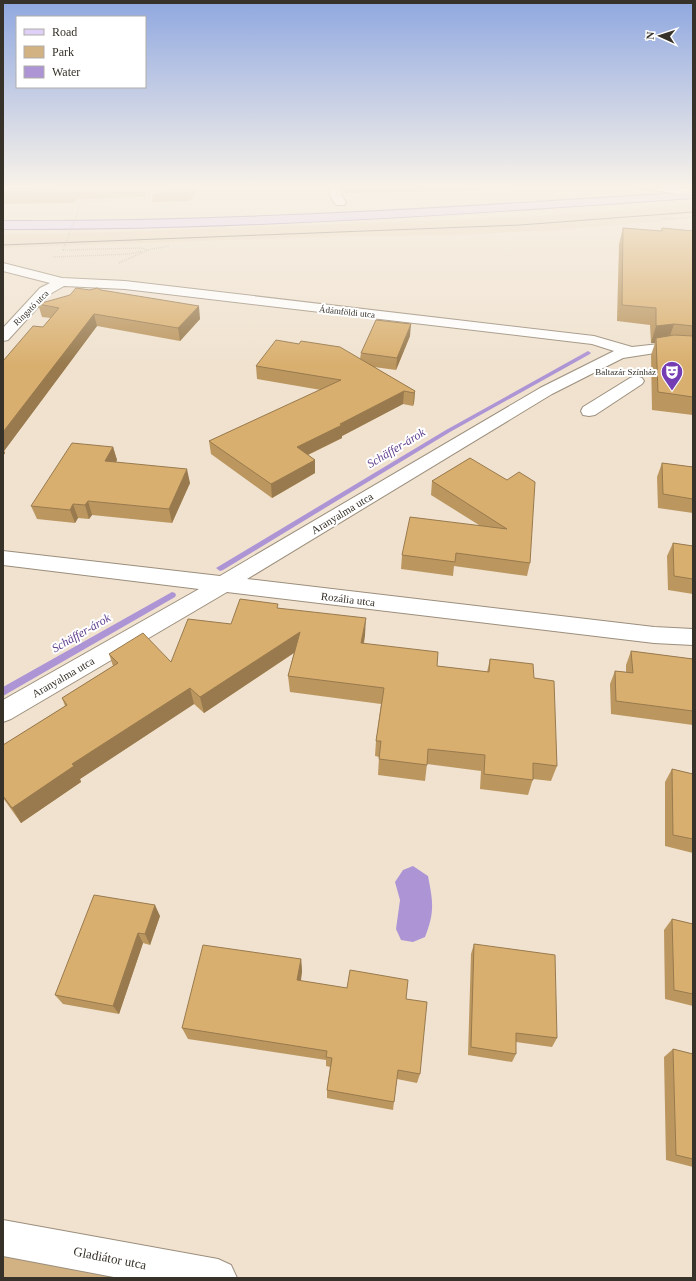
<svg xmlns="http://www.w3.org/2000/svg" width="696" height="1281" viewBox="0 0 696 1281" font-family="Georgia,serif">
<rect width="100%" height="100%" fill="#f0e2cf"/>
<path fill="#ebd9bf" d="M693,204v10l-23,2 5,4 -119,10 -103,5 -108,1 -342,12v-14h53l393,-14 77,-3z"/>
<g fill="#d2b283">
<path d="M342,186h186l-68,5 -116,2z"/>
<path d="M196,187l3,1 -9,13 -38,1 1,-7c7,-4 33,-5 43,-8z"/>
<path d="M3,191l143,1 -1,5 -68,2 -2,4 -72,1z"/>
<path d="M3,1238l215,40h-215z"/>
</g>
<path fill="#ad95d5" d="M413,866l15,10c5,26 7,36 -3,61l-12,5 -12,-2 -5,-11 4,-29 -5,-18 8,-12z"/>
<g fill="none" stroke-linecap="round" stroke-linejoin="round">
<g fill="#ad95d5" fill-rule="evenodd">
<path d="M588,351l3,2 -1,1 -140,78 -227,138 -3,1 -4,-3 230,-138z"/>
<path d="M172,592l3,1 1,2 -1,2 -172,99v-9z"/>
</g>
<g stroke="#9b8e7c" stroke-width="2">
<g id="minor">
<path d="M329,186h10l3,10 4,7 -2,2h-8l-6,-9z"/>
<path d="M638,186h28l27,4v6l-49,-7z"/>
<path d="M3,263l59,15 63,3 469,55 38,11 36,-4 25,1v8l-25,-1 -45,7 -71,36 -305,185 407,48 39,2v16l-39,-2 -427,-51 -216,127 -8,3v-22l196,-111 -196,-24v-14l217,25 320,-188 74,-37 -22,-7 -467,-55 -61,-3 -14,8 -42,46 -5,1v-13l37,-40 10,-5 -47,-12z"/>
<path d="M636,376l6,2 2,3 -2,3 -47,31 -6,1 -6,-1 -2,-4 2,-4 47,-29z"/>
<path d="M3,1220l215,39 13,6 6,13h-118l-116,-22z"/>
</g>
</g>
<g stroke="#9684ab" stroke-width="2">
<path id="major" d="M693,192v6c-229,16 -460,32 -690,31v-8c230,1 461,-14 690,-29z"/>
</g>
<g stroke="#afa495" stroke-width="1.5" stroke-dasharray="0.5 1.5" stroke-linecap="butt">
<path d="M148,199l1,-13"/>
<path d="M82,201l66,-2"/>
<path d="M662,219l31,-2"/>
<path d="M63,250l78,-2 7,2"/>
<path d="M53,257l77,-3 12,-3"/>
<path d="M119,263l29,-13 21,-4"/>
</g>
<use href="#minor" fill="#fff" fill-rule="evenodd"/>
<use href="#major" fill="#dfd0f7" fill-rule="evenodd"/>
<path stroke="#887f72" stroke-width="1" d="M3,245l517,-20 173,-13"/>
<path stroke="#afa495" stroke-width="1.5" stroke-dasharray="0.5 1.5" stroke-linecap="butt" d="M63,250l19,-49"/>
</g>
<g fill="#bb965f">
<path d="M623,228l38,3 1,-3 31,6v181l-41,-5 -1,-55 4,-12h-4l-1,-18 -33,-4 2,-77z"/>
<path d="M101,290l99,29 -20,22 -83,-15 -93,125 1,2 -2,3v-95l40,-34 8,-9 -9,-1 -4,-13z"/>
<path d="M410,336l-14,34 -22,-3 41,24 -1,12 -1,3 -10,-2 -61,32v2l-34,17 7,5v13l-43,25 -61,-44 -2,-13 112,-51 -64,-11 -1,-13 104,-7 1,-6z"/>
<path d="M113,447l4,13 -1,2 74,21 -18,40 -80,-8 -3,4 -11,-1 -3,5 -38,-4 -6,-13z"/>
<path d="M470,458l60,105 -3,13 -73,-10 -1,10 -52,-7 1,-14 77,-30 -48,-30 1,-14z"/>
<path d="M662,463l31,4v46l-35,-5 -1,-31z"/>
<path d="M673,543l20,3v48l-25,-4 -1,-34z"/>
<path d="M279,608l86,27 -1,9 73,22 50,6 3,-13 44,19 23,88 -6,15 -18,-2 -5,16 -48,-6 1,-18 -54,-7 -2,17 -47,-6 1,-18 -4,-1 1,-15 5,-37 -91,-12 -2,-16 6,-23 -90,60 -10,-9 -114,75 1,3 -60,41 -18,-25v-53l62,-39 -3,-8 51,-32 -4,-12 62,8 60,-38z"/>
<path d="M631,651l62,8v66l-82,-11 -1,-30 5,-13 11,1v-7z"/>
<path d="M672,769l21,5v79l-28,-7v-64z"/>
<path d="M160,916l-10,29 -7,-2 -24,71 -56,-10 -8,-9z"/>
<path d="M672,919l21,5v82l-28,-7 -1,-69z"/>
<path d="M474,944l83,94 -5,9 -36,-5v12l-4,8 -44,-7 3,-101z"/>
<path d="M301,959l1,12 -1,10 105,18 14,75 -3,9 -20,-4 -3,23 -1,8 -66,-12v-8l3,-23 -4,-1v-6l-138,-21 -6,-11z"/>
<path d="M673,1049l20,5v113l-27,-7 -2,-103z"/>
</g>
<g fill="#987a4e">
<path d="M199,306l1,13 -20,22 -2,-13z"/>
<path d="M94,314l3,12 -93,125 1,2 -2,3v-24z"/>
<path d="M411,324l-1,12 -14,34 1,-12z"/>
<path d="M674,324l-6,18 -12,-4 -1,5h-4l5,-17z"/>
<path d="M404,391l-1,13 -61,32v2l-45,22v-13l43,-23z"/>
<path d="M415,391l-1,12 -1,3 1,-13z"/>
<path d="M113,447l4,13 -8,15 -4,-14z"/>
<path d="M315,460v13l-43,25 -1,-14z"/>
<path d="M187,469l3,14 -18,40 -3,-14z"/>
<path d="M88,501l4,14 -3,4 -4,-14z"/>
<path d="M73,504l5,14 -3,5 -5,-13z"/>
<path d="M366,618l-1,17 -5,25 1,-17z"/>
<path d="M300,632l1,16 -97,65 -4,-16z"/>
<path d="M190,688l4,16 -114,75 1,3 -60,41 -9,-15 60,-44z"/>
<path d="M155,905l5,11 -10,29 -5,-11z"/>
<path d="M138,933l5,10 -24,71 -6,-8z"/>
<path d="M301,959l1,12 -3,20 -2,-11z"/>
</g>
<g fill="#d9af6f" stroke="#987a4e">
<path d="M623,228l39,3v-3l31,3v95l-19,-2 -18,2v-18l-34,-3z"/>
<path d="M76,288l14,2 7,-2 4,2 98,16 -21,22 -84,-14 -91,118v-71l30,-35 10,1 16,-19 -21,-4 32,-9z"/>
<path d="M376,320l35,4 -14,34 -36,-5z"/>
<path d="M674,335l19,1v61l-35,-5 -2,-54z"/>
<path d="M276,340l23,4 2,-3 39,6 75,44 -1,2 -10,-2 -64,33 2,1 -45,22 18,13 -44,24 -62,-43 132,-61 -85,-14z"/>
<path d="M72,443l41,4 -8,14 82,8 -18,40 -81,-8 -3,4 -12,-1 -3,6 -39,-4z"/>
<path d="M470,458l37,22 12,-8 16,10 -5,81 -74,-10 -1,9 -53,-7 8,-38 97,12 -75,-48z"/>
<path d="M662,463l31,4v32l-30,-5z"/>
<path d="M673,543l20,3v33l-19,-3z"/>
<path d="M240,599l38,5 -1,4 89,10 -5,25 77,9 -1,14 52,6 1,-13 43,5 1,14 20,3 3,85 -24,-3v17l-49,-6 1,-19 -57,-6 -1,16 -48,-6 2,-18h-5l8,-53 -96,-12 12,-44 -100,65 -10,-9 -118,76 2,2 -62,42 -9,-12v-51l64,-40 -5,-7 56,-35 -9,-9 34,-21 28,29 17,-43 43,5z"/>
<path d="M631,651l62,8v52l-77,-10 -1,-30 18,2z"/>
<path d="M672,769l21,5v65l-20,-4z"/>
<path d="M94,895l61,10 -10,29 -7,-1 -25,73 -58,-11z"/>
<path d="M672,919l21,5v70l-19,-4z"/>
<path d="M474,944l81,11 2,83 -41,-5v21l-45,-7z"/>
<path d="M203,945l98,14 -4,21 50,8 3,-18 58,10 -2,19 21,3 -7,72 -22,-4 -4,32 -67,-12 5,-32 -6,-1 1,-6 -145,-23z"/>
<path d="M673,1049l20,5v105l-17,-4z"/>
</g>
<linearGradient id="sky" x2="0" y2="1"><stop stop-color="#90a8e0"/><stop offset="0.51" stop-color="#f8f2e9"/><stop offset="1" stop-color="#f8f2e9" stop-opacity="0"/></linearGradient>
<rect width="696" height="365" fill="url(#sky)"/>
<defs>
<g id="theatre-pin" transform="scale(1.15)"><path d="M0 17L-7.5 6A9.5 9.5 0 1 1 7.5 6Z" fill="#743db3" stroke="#fff"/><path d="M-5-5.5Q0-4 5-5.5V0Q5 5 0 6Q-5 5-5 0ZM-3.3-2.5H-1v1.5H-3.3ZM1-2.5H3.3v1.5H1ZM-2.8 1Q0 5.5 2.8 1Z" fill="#fff"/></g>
</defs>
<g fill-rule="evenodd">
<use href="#theatre-pin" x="672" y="372"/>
</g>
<g text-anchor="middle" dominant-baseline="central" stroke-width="4" stroke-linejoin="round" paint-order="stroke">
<g font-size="9" fill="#363129" stroke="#fff">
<text transform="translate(31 308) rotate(-45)">Ringató utca</text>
<text transform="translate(347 312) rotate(6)">Ádámföldi utca</text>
</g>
<g font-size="9" fill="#363129" stroke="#fff" text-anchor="end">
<text x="656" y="372">Baltazár Színház</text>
</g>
<g font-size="11" fill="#363129" stroke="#fff">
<text transform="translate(342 513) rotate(-31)">Aranyalma utca</text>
<text transform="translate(348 599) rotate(7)">Rozália utca</text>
<text transform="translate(63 677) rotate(-30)">Aranyalma utca</text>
</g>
<g font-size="12" font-style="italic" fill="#644391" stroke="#fff">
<text transform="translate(396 448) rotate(-31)">Schäffer-árok</text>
<text transform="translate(81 633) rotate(-30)">Schäffer-árok</text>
</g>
<g font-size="13" fill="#363129" stroke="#fff">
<text transform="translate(110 1258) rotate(11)">Gladiátor utca</text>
</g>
</g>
<rect width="696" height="1281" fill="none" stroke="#363129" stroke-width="8"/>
<rect x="16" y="16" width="130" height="72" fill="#ffffff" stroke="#afada9"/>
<rect x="24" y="29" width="20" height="6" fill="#dfd0f7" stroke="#afada9"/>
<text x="52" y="36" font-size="12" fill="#363129">Road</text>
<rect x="24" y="46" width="20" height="12" fill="#d2b283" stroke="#afada9"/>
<text x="52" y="56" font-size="12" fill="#363129">Park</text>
<rect x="24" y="66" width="20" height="12" fill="#ad95d5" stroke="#afada9"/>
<text x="52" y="76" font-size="12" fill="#363129">Water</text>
<g transform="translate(660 36) rotate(273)" stroke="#ffffff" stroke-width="3" paint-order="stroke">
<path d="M0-3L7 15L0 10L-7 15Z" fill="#363129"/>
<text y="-6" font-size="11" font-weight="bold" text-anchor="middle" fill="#363129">N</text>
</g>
</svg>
